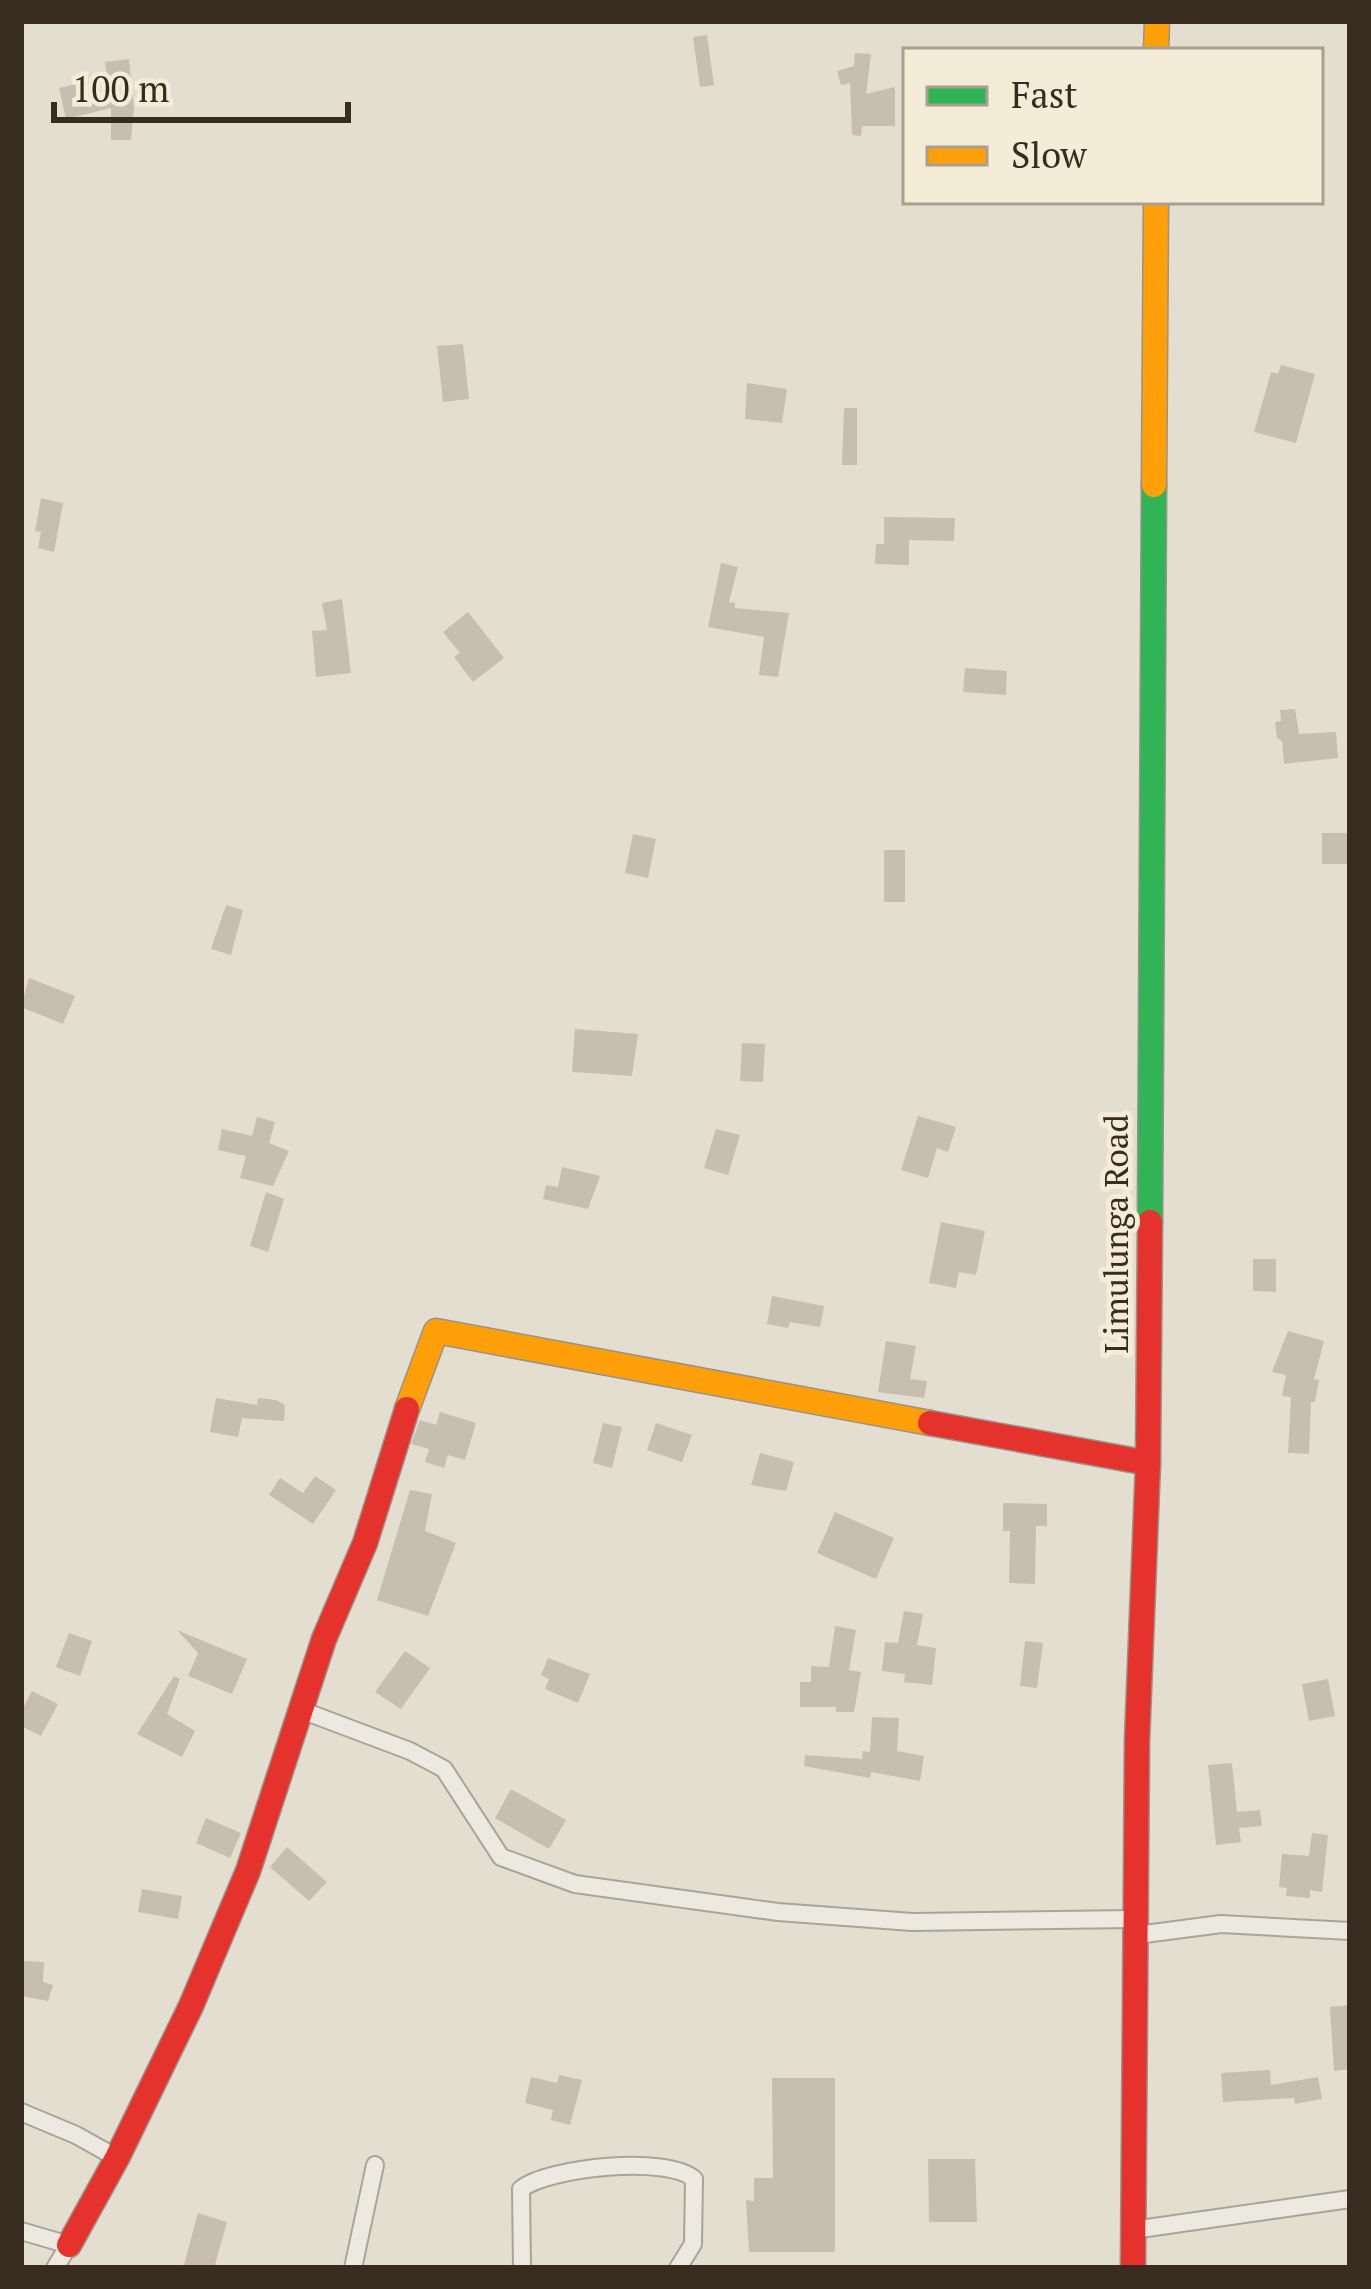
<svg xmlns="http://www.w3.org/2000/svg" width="1371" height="2289" viewBox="0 0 1371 2289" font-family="'PT Serif',serif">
<rect width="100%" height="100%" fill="#e4ded0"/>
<g fill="#c8bdb1">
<path d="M707,35l7,50 -14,2 -7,-50z"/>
<path d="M855,53l16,1 -5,40 29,-7v39h-33l-1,10 -9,-1 -2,-52 -9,2 -4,-14 17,-5z"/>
<path d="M129,59l5,49 -3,32h-20v-32l-45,11 -7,-31 48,-12 -2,-14z"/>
<path d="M463,344l6,55 -26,3 -6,-56z"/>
<path d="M1281,365l34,9 -19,69 -42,-11 17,-60 7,2z"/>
<path d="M747,383l40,6 -5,34 -37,-4z"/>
<path d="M844,408h13v57h-15z"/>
<path d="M41,498l22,5 -9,49 -16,-4 3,-16 -6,-1z"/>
<path d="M884,517l71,1 -1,23 -45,-1v25l-34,-1 1,-20h8z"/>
<path d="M721,563l17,4 -9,35 6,1v5l54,5 -11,64 -19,-2 5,-38 -56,-10z"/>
<path d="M342,599l9,74 -35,4 -4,-46 15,-1 -5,-27z"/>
<path d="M468,612l36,46 -31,24 -19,-25 6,-4 -17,-21z"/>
<path d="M965,668l42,3 -1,24 -43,-3z"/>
<path d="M1295,709l4,25 37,-2 2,26 -54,6 -2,-23 -5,-3 -2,-16 6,-1 -1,-11z"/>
<rect x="1322" y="833" width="28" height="31"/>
<path d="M633,834l23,5 -8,39 -23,-5z"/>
<rect x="884" y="850" width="21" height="52"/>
<path d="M226,905l17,5 -12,45 -20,-6z"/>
<path d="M29,978l46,18 -12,28 -42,-17z"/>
<path d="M575,1029l63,5 -6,42 -60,-4z"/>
<path d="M742,1043l23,1 -2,38 -23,-1z"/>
<path d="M918,1116l38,11 -8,25 -11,-4 -9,30 -27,-8z"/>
<path d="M257,1117l18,5 -6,21 20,8 -16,35 -33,-8 6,-22 -28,-6 4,-21 30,7z"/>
<path d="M716,1129l24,6 -12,40 -24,-7z"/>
<path d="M562,1167l38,9 -12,33 -45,-10 3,-14 12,2z"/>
<path d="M266,1192l18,7 -16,53 -18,-6z"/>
<path d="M941,1222l44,9 -9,44 -17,-3 -3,16 -27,-5z"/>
<path d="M1253,1259h23v33l-23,-1z"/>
<path d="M772,1296l52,10 -4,21 -30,-5 -2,6 -21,-4z"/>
<path d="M1288,1331l36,10 -10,38 5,1 -4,22h-4l-2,52 -21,-1 3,-56 -9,-1 4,-21 -14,-3z"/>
<path d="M886,1341l30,5 -6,33 17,2 -3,17 -46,-6z"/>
<path d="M216,1398l41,7 1,-7 18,2 9,5 -1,16 -42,-3 -4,19 -28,-5z"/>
<path d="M440,1412l36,11 -11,37 -17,-5 -4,13 -19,-6 4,-13 -18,-5 9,-24 16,5z"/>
<path d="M603,1423l19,4 -10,41 -19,-5z"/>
<path d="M656,1423l36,12 -10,27 -35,-12z"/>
<path d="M760,1453l34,9 -8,29 -35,-6z"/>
<path d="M315,1476l21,14 -23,34 -44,-29 11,-17 23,15z"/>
<path d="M410,1490l22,4 -7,37 31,12 -28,73 -51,-16z"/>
<path d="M1003,1503l44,1v22h-11l-1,58 -26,-1 1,-52h-7z"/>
<path d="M835,1512l59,26 -18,41 -59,-26z"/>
<path d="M904,1611l19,3 -6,31 19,3 -4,37 -28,-3 1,-8 -23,-3 3,-29 13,1z"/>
<path d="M835,1626l21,4 -7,40 12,2 -7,40h-18v-5h-36v-25h11v-16l18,1z"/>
<path d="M177,1630l70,29 -15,35 -44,-18 10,-23z"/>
<path d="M69,1633l23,8 -12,35 -24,-9z"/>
<path d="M1025,1641l18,2 -6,45 -17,-2z"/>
<path d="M405,1651l25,17 -29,41 -26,-17z"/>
<path d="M548,1658l42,16 -12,29 -33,-14 4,-10 -8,-4z"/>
<path d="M174,1676l6,3 -13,35 28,17 -13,26 -45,-23z"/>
<path d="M1328,1679l7,37 -26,5 -7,-37z"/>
<path d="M32,1691l26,13 -17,32 -20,-10v-14z"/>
<path d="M872,1717l27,1 -2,33 27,5 -4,25 -49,-9 -1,6 -66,-12 1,-11 57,4 1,-8 7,1z"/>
<path d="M1232,1763l5,49 23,-2 2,16 -23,2 2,14 -25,3 -8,-80z"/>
<path d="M511,1789l55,31 -17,29 -54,-31z"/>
<path d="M206,1818l35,15 -11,25 -34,-15z"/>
<path d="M1312,1833l16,2 -6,57 -12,-2v8l-24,-2 1,-8 -8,-1 3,-33 27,2z"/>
<path d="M287,1847l40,35 -18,19 -39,-34z"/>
<path d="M142,1889l40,7 -4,23 -40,-7z"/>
<path d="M23,1961l21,1 -1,20 10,3 -5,16 -27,-5z"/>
<path d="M1350,2005v64l-16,2 -4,-64z"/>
<path d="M1270,2070l1,15 47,-8 4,22 -27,5 -1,-6 -71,4 -2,-29z"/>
<path d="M559,2075l23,5 -12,45 -19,-5 2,-10 -28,-7 6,-26 26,6z"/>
<path d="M772,2078h63v174h-86l-3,-52 8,1v-23h19z"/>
<path d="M928,2159h47l2,63h-48z"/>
<path d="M198,2213l29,9 -13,46h-31z"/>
</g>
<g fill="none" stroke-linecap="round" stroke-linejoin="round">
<g stroke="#aaa398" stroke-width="20">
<g id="street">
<path d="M301,1710l109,41 34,18 57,88 74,27 203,28 134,10 222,-3"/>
<path d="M1137,1935l84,-11 129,7"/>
<path d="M21,2112l55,23 41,23"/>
<path d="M1133,2230l217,-31"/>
<path d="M21,2231l48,14 -14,23"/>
<path d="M353,2268l22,-103"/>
<path d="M522,2268l-1,-79c28,-22 147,-34 173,-10l-1,65 -15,24"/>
</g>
</g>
<g stroke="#999388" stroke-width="27">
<path id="fast" d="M1150,1222l4,-737"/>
</g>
<g stroke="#999388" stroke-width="27">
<g id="slow">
<path d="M1156,51l1,-30"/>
<path d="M1154,485l2,-284"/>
<path d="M407,1409l29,-78 494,92"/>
</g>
</g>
<g stroke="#999388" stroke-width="27">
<g id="jam">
<path d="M930,1423l218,40"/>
<path d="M69,2245l48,-87 74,-152 57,-135 76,-232 41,-96 42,-134"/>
<path d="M1133,2268l4,-527 11,-278 2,-241"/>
</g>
</g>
<use href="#street" stroke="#ece9e1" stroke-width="16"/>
<use href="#fast" stroke="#30b455" stroke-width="24"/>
<use href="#slow" stroke="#ff9f0a" stroke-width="24"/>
<use href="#jam" stroke="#e5322d" stroke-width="24"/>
</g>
<g text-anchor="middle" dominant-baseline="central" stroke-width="10" stroke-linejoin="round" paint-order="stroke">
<g font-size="33" fill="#382c21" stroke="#f4ecd7">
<text transform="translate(1115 1234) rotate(-90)">Limulunga Road</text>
</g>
</g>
<rect width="1371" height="2289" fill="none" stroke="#382c21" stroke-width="48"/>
<rect x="903" y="48" width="420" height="156" fill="#f4ecd7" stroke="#a99f8e" stroke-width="3"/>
<rect x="927" y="87" width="60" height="18" fill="#30b455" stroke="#a99f8e" stroke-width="3"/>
<text x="1011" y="108" font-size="36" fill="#382c21">Fast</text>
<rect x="927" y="147" width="60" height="18" fill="#ff9f0a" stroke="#a99f8e" stroke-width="3"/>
<text x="1011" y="168" font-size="36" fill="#382c21">Slow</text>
<path d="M54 102v18h294v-18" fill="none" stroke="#382c21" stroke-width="6"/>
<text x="72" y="102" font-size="36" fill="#382c21" stroke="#f4ecd7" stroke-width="9" paint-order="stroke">100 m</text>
</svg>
